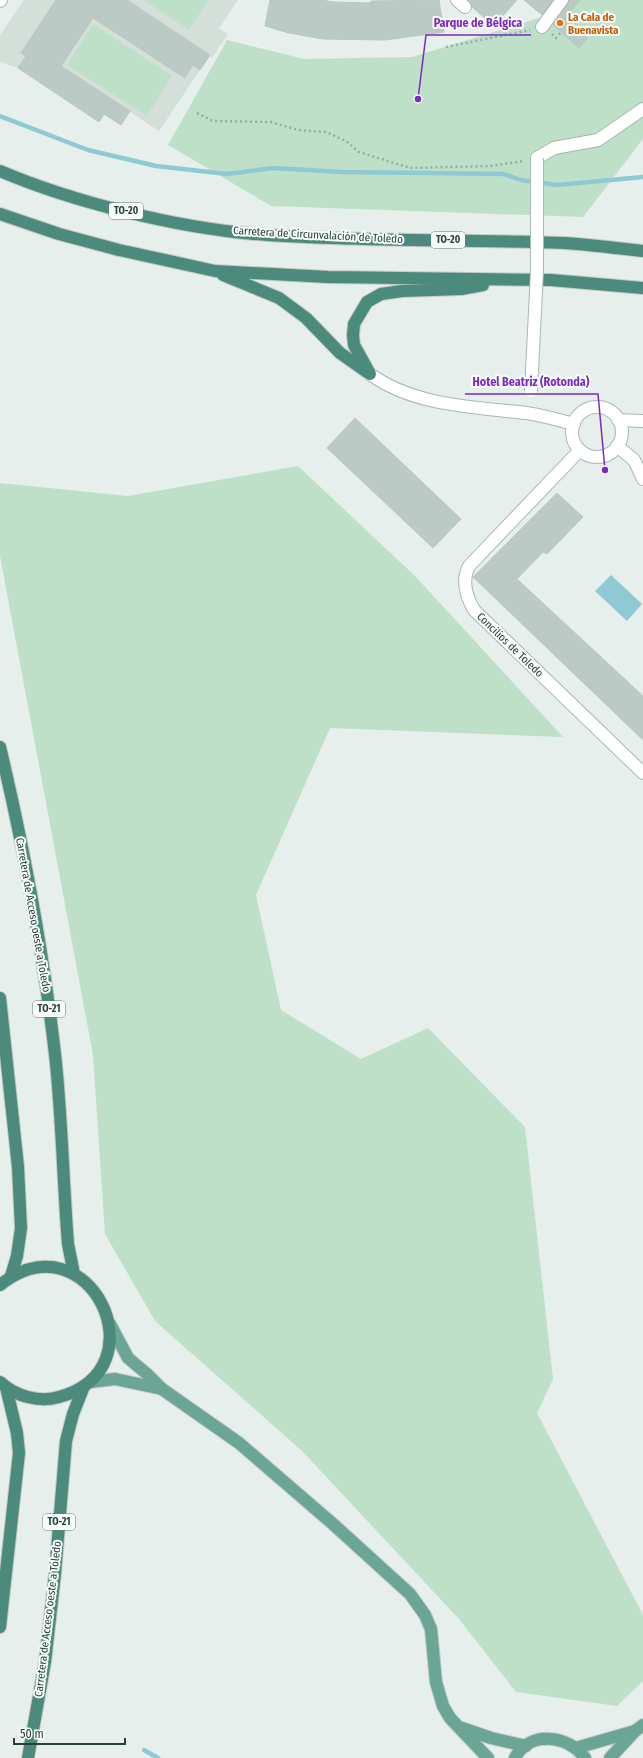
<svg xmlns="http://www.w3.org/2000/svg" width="643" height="1758" viewBox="0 0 643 1758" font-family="'Fira Sans Condensed',sans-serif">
<rect width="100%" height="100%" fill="#e6efeb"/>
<path fill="#d4dfda" d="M24,0h214l-19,28 9,6 -16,24 -2,-3 -51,76 -29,-19 -9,13 -17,-11 -5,8 -81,-54 -18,-6v-27z"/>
<g fill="#bfe0c8">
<path d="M144,0h64l-19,30z"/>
<path d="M546,0h97v139l-60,78 -312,-11 -103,-61 59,-105 77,19 108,-2 147,-45z"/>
<path d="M93,24l79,52 -25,40 -80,-51z"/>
<path d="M298,466l117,110 148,161 -233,-9 -74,167 25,115 80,49 67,-31 97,99 28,252 -16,34 106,202v66l-26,25 -101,-14 -57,-73 -157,-168 -147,-130 -50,-87 -12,-179 -93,-499v-73l128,13z"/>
</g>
<path fill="#8ec9d4" d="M611,575l31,29 -15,17 -32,-30z"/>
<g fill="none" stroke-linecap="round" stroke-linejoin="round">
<g stroke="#8ec9d4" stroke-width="4.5">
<path d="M0,116l88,34 68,16 71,8 46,-6 69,4 162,2 17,6 36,5 86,-8"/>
<path d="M144,1750l14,8"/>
</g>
</g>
<g fill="#bbcac4" stroke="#b8c9c2">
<path d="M56,0h71l83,55 -10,15 -7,-5 -8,13 -92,-60 -32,48 69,45 -9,14 -17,-11 -5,8 -81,-54 8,-12 -5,-3z"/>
<path d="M270,0h53l9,2 39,1v-2l68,-1 5,32 -59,8 -62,-1 -34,-6 -24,-7z"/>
<path d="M468,0h49l-23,26 -22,-19z"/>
<path d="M524,0h29l-11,15z"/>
<path d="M569,0h11l-15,18 23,20 -9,10 -26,-23z"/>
<path d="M355,418l106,101 -28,29 -106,-100z"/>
<path d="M557,493l26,24 -36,37 -4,-2 -26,27 126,117v44l-170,-163z"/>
</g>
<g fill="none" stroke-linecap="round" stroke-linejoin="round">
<g stroke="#a8b8b2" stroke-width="14">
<g id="pedestrian">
<path d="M542,27l20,-27"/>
<path d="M537,158l17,-10 44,-8 45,-31"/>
</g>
</g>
<g stroke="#a8b8b2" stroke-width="14">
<g id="minor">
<path d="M457,0l8,7"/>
<path d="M0,1l1,-1"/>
<path d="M370,374c44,32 104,33 156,39 16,2 32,7 48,11"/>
<circle cx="597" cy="432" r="25"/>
<path d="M618,420l25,1"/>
<path d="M617,446l17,14 9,19"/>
<path d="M580,450l-111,116c-8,15 -3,30 5,44l169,163"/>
</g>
</g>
<g stroke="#c2cac8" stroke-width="14">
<g id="primary">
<path d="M110,1324l18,34 19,16 15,15 77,54 94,81 77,70 15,21 6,14 5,53 7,24 7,12 38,40"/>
<path d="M90,1382l25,-3 47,10"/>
<path d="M462,1728l29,10 35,8"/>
<path d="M576,1748l59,-17"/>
<path d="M515,1758c14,-28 54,-23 70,0"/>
<path d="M610,1758l25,-27 8,-6"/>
</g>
</g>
<g stroke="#c2cac8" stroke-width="14">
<g id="trunk">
<path d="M0,171c73,31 174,56 254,63 103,8 207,5 311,9 26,2 52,5 78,8"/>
<path d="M0,214l59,20 60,16 96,21 113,6 223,3 92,8"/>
<path d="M223,275l56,23 27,20 34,35 27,19"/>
<path d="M370,374l-16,-29 -1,-10 1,-11 13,-22 14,-8 21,-3 59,-2 22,-4"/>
<path d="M0,747c24,101 43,204 55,307 7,63 8,127 13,190l6,30"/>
<path d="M0,998l18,169 3,61 -4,28 -6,20"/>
<path d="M0,1285c89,-70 163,84 59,112 -20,6 -44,-1 -59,-15"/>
<path d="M0,1627l19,-174 -2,-20 -11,-46"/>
<path d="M28,1758l17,-96 10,-88 11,-133 7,-27 11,-28"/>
</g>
</g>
<g stroke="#86b3a5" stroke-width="2.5" stroke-dasharray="2 3" stroke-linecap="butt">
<path d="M552,34l4,4 5,-6"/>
<path d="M446,47l84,-17"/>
<path d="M197,113l16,8 58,1 27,8 28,2 20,9 13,11 51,16 81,-2 33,-5"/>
</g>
<use href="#pedestrian" stroke="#fff" stroke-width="12"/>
<use href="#minor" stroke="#fff" stroke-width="12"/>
<use href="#primary" stroke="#6aa596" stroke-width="12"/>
<use href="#trunk" stroke="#4c8a7c" stroke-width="12"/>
<g stroke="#a8b8b2" stroke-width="14" stroke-linecap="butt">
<path id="pedestrian-bridge" d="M531,391l6,-120v-113"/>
</g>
<use href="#pedestrian-bridge" stroke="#fff" stroke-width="12"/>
</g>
<circle fill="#e8710a" stroke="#f7fbf9" stroke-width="1.5" cx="560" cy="23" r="4"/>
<g text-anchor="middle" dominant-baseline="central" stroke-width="4" stroke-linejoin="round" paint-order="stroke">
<g fill="#f7fbf9" stroke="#637a73" stroke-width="1">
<rect x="109" y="203" width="34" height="16" rx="3"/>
<rect x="431" y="232" width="34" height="16" rx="3"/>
<rect x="33" y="1001" width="32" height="16" rx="3"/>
<rect x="43" y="1514" width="32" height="16" rx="3"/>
</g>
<g font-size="10" font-weight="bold" fill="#24423a">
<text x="126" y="211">TO-20</text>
<text x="448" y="240">TO-20</text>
<text x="49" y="1009">TO-21</text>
<text x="59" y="1522">TO-21</text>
</g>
<g font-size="11" font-weight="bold" fill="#c56008" stroke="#f7fbf9" text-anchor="start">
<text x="568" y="17">La Cala de<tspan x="568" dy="13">Buenavista</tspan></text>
</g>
<g font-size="11" fill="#24423a" stroke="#f7fbf9">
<text transform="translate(318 235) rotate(3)">Carretera de Circunvalación de Toledo</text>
<text transform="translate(510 645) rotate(44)">Concilios de Toledo</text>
<text transform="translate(33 915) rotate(80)">Carretera de Acceso oeste a Toledo</text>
<text transform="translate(48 1619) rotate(-83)">Carretera de Acceso oeste a Toledo</text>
</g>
</g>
<path fill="none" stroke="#7b2cbf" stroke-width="1.5" d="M418 99L426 35H531M605 470L598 394H465"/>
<g fill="#7b2cbf" stroke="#f7fbf9" stroke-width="1.5">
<circle cx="418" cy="99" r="4"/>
<circle cx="605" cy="470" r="4"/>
</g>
<g font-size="12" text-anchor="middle" font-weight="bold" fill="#7b2cbf" stroke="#f7fbf9" stroke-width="4" stroke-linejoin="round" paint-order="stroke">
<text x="478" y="27">Parque de Bélgica</text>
<text x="531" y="386">Hotel Beatriz (Rotonda)</text>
</g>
<path d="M14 1738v6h111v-6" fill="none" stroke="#24423a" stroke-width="2"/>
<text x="20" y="1738" font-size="12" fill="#24423a" stroke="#f7fbf9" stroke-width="3" paint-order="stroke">50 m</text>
</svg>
